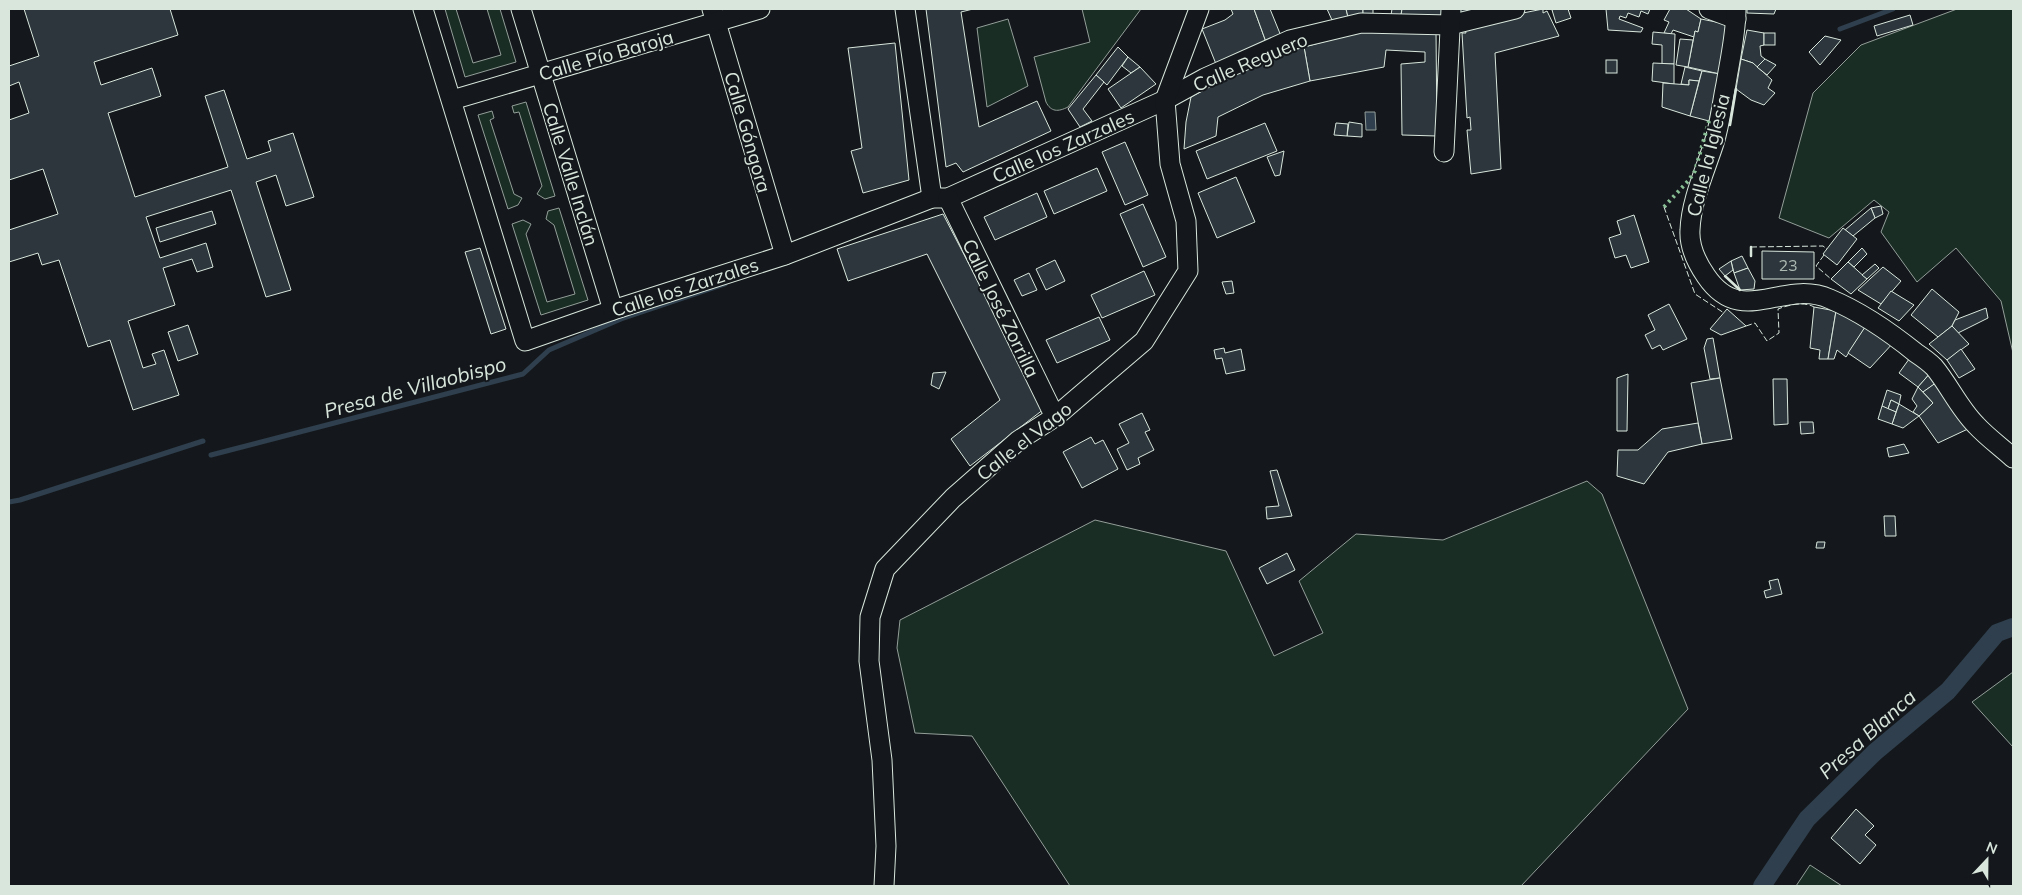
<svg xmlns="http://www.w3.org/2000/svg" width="2022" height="895" viewBox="0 0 2022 895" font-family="Mulish,sans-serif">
<rect width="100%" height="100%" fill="#14181c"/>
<g fill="#1a2d24" stroke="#939e99">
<path d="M445,9h11l17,54 28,-8 -14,-46h13l16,53 -51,15z"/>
<path d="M1082,9h59l-73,98c-10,5 -17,5 -22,-5l-12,-45 56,-15z"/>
<path d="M1957,9h56v344l-12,-52 -45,-53 -39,34 -36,-50 8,-20 -15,-12 -45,38 -50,-20 34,-125 48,-48z"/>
<path d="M1008,19l20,67 -41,21 -10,-79z"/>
<path d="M526,102l29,94 -10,3 -8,-5 5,-8 -23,-74 -5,1 -2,-7z"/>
<path d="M492,111l2,7 -4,2 24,74 8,4 -4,7 -10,4 -30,-94z"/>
<path d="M559,208l29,92 -47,15 -29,-91 11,-4 8,4 -5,10 21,68 28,-8 -21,-69 -8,-6 2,-8z"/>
<path d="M1587,481l15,13 86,215 -167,177h-451l-98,-150 -57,-3 -18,-85 3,-28 195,-100 131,31 48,105 49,-23 -24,-52 57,-47 87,6z"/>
<path d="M2013,672v75l-41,-45z"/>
<path d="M1810,865l32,21h-46z"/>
</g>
<path fill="#2f3f4d" stroke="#939e99" d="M1365,112h10l1,18h-10z"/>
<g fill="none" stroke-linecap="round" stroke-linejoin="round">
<g stroke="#2f3f4d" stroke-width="5">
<path d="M1840,29l53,-20"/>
<path d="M211,455l312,-81 26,-24 72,-31 104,-35"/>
<path d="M9,502l11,-2 183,-59"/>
</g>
<path stroke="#2f3f4d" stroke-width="18" d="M1762,886l45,-67 68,-67 73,-61 49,-58 16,-6"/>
</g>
<g fill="#2c363c" stroke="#d8e6dc">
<path d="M24,9h146l8,26 -84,27 7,23 51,-17 9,28 -53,17 27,84 93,-30 -23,-71 19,-6 23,69 24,-8 -3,-10 25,-8 21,64 -28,9 -10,-31 -20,7 35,108 -25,7 -35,-107 -85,27 14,41 46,-15 7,24 -16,5 -5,-13 -29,9 12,37 -47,16 15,47 13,-4 -4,-10 12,-4 15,45 -46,15 -23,-70 -22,7 -29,-87 -17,5 -4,-12 -29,9v-32l49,-16 -15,-45 -34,11v-60l20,-7 -10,-31 -10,4v-20l30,-10z"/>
<path d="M926,9h47l-12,3 18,115 58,-26 14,30 -88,41 -7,-9 -10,4z"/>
<path d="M1231,9h23l12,33 -50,22 -14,-35 23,-9 8,-6z"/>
<path d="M1254,9h16l11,27 -15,6z"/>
<path d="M1327,9h19l2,8 -16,3z"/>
<path d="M1346,9h17v6l-15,2z"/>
<rect x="1363" y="9" width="10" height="6"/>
<path d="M1392,9h10l-1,6h-10z"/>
<path d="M1402,9h41l-1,8 -41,-2z"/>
<path d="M1460,9h19l-19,4z"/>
<path d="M1543,9v4l4,-2 12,25 -64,17 6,116 -30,5 -4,-44h4l-1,-13 -3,1 -5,-85h4l-1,-4 43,-13z"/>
<path d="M1555,9h13l3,9 -15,5 -4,-13z"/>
<path d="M1606,9h44l-2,5 -7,-3 -2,6 -11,-4 -2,5 -6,-2 -1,3 24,9 -2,4 -33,-2z"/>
<path d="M1670,9h16l15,10 -3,13 -3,-1 -1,6 -21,-7 -2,4 -7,-1 5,-11 -5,-2z"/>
<path d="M1747,9h29l-2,5 -27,-1z"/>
<path d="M1910,15l3,10 -36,11 -3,-10z"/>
<path d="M1701,19l30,6 -11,49 -32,-7 7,-36 3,1z"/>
<path d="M1747,30l17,3v12l-4,1 1,10 4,3 -8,8 -4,-4 -12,-4z"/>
<path d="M1364,31l72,1 1,104 -35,-1 -1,-71 24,-2v-10l-39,-2 -2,17 -74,14 -6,-34z"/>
<path d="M1653,32l22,2 -1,30h-12v-19l-10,-1z"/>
<rect x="1764" y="33" width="11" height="12"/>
<path d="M1825,36l16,4 -21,25 -11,-13z"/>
<path d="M1680,39l13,1 -5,27 -12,-2z"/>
<path d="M895,43l14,137 -46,13 -12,-42 11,-3 -14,-100z"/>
<path d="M1118,47l10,10 -21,28 -11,-10z"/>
<path d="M1304,47l6,34 -47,14 -45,22 -2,19 -32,13 2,-27 5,-25 59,-32z"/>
<path d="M1128,57l12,10 -9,6 -9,-7z"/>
<path d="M1741,59l12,4 19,17 -4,8 7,5 -11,12 -13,-5 -15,-11z"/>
<path d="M1765,59l11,6 -9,10 -10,-8z"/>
<rect x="1606" y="60" width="11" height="13"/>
<path d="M1653,63l21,1v20l-22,-3z"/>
<path d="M1140,67l16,17 -35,24 -13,-19z"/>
<path d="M1685,67l17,4 -3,10 -10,-1v5l-8,-1z"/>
<path d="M1702,71l18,3 -11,47 -19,-5z"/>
<path d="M1096,75l8,7 -21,27 9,12 -12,6 -12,-18z"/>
<path d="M1689,80l10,1 -9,35 -28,-9 1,-24 26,2z"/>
<path d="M1349,122l13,2v13l-15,-1z"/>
<path d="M1265,123l12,28 -70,28 -11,-28z"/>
<path d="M1336,123l12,1 -1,12 -13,-1z"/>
<path d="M1125,142l23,53 -23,10 -23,-53z"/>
<path d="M1284,151l-4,24 -5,1 -8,-19z"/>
<path d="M1097,168l10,23 -53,23 -10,-23z"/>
<path d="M1236,177l19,45 -38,16 -19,-45z"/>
<path d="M1037,193l10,24 -52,23 -11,-23z"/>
<path d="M1143,204l23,53 -23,10 -23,-53z"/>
<path d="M1881,206l2,8 -8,4 -4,-10z"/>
<path d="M1871,208l4,10 -22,18 -8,-6z"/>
<path d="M212,211l4,13 -56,18 -4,-14z"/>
<path d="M943,214l101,195 -74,57 -19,-27 49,-39 -73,-146 -79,27 -11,-32z"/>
<path d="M1634,215l15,47 -18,6 -5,-13 -11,3 -6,-20 12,-4 -4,-13z"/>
<path d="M1843,228l14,11 -20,26 -14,-11z"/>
<path d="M480,248l26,81 -15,5 -26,-82z"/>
<path d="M1862,248l5,6 -13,13 -6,-5z"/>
<path d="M1762,251l52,1v27h-52z"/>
<path d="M1742,256l6,12 -14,5 -3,-12z"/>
<path d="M1055,260l10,21 -19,9 -10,-21z"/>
<path d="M1731,261l2,9 -8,6 -6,-7z"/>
<path d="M1848,262l19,17 -16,15 -20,-15z"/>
<path d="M1875,264l4,4 -12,11 -5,-4z"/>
<path d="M1883,267l18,14 -20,23 -23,-14z"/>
<path d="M1748,268l7,13 -1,8 -14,1 -6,-17z"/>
<path d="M1144,271l11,24 -53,23 -11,-23z"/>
<path d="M1029,273l8,17 -15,6 -8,-16z"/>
<path d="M1232,281l2,12 -8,1 -4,-12z"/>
<path d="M1932,289l27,23 -7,14 -14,11 -27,-22z"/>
<path d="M1891,291l23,14 -15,16 -21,-13z"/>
<path d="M1669,304l18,35 -24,11 -3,-5 -8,4 -7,-14 10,-5 -7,-15z"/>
<path d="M1814,307l22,4 -8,48h-9l1,-9 -10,-2z"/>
<path d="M1986,308l2,10 -30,15 -6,-7 3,-6z"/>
<path d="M1727,309l19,17 -25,9 -11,-6z"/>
<path d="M1836,311l30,15 -20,31 -9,-7 -3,9h-6z"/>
<path d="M1099,317l11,23 -53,23 -11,-23z"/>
<path d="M1867,324l27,18 -24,26 -22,-15z"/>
<path d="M188,325l10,29 -20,7 -10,-29z"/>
<path d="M1952,326l17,18 -22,16 -18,-16z"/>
<path d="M1713,338l7,40 -10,1 -6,-31 3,-9z"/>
<path d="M1224,348l1,5 16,-4 4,21 -19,4 -4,-16 -6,1 -2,-9z"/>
<path d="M1961,349l14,20 -16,9 -12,-18z"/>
<path d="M1912,355l20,16 -14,16 -19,-14z"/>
<path d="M1932,371l7,10 -16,11 -5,-5z"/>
<path d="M946,372l-7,17 -8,-4 2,-12z"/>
<path d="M1628,374l-1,57h-10v-53z"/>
<path d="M1720,378l12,61 -30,5 -11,-61z"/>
<path d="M1773,379h14l1,45 -14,1z"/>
<path d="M1937,382l33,46 -32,15 -19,-27 14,-13 -10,-11z"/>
<path d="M1918,387l15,16 -14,13 -6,-4 4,-6 -5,-7z"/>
<path d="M1887,390l14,5 -2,9 -8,-4 -3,9 -6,-3z"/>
<path d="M1891,400l8,4 -3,8 -8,-3z"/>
<path d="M1899,404l20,12 -16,12 -11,-4z"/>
<path d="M1882,406l14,6 -4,12 -14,-5z"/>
<path d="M1142,413l8,17 -5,2 9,18 -16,8 2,6 -13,6 -10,-21 12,-6 -10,-19z"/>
<path d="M1800,422h13l1,11 -13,1z"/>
<path d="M1698,423l4,21 -34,8 -24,32 -27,-8 1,-26h20l24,-21z"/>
<path d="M1091,437l4,7 8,-4 15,29 -36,19 -19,-36z"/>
<path d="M1904,444l5,9 -20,4 -2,-9z"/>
<path d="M1277,470l15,46 -25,3 -1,-12 13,-1 -9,-35z"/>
<path d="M1884,516h11l1,20h-11z"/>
<path d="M1817,542h8l-1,6h-8z"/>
<path d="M1287,553l8,17 -28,14 -8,-16z"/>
<path d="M1778,579l4,15 -16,4 -2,-7 7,-2 -2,-8z"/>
<path d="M1856,809l18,17 -9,9 11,10 -16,19 -29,-26z"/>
</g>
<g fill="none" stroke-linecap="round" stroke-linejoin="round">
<g stroke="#d8e6dc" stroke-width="21">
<g id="minor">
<path d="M423,9l102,332 88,-31 172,-55 147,-57h16l217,-98 40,-22 85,-38 71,-17 89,2 65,-16"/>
<path d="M521,9l92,301"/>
<path d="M712,9l73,246"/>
<path d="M905,9l27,189"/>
<path d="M1709,9l27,10"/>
<path d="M1736,9c0,25 -6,50 -10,75 -4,19 -6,40 -12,59 -9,28 -23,58 -24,87 -1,16 7,33 16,46 36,53 76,2 124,23 31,13 60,33 86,54 6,4 13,9 18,14 15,18 25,41 42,58 11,12 25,22 37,33"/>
<path d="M452,100l308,-91"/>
<path d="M1444,152l7,-143"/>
<path d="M948,198l107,219"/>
<path d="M884,886l2,-40 -4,-86 -13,-99 1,-44 15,-48 68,-71 66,-58 36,-23 89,-76 44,-70 -2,-50 -16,-57 -5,-64 34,-91"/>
</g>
</g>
<use href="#minor" stroke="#14181c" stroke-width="19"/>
<path stroke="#8ac095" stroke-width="4" stroke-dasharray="2.5 4" stroke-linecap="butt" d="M1664,207l25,-27 6,-9 14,-50"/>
<g stroke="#d8e6dc" stroke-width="1" stroke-dasharray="6 2.5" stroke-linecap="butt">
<path d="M1664,207l31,87 29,19"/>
<path d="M1751,247l72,-1 4,3"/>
<path d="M1824,255l-8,11 15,13"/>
<path d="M1746,326l9,-3 12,18 12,-8 -1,-24c10,-4 26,-8 36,-2"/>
</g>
<g stroke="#d8e6dc" stroke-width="2.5">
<path d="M1730,125l6,-36"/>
<path d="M1751,247v9"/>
<path d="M1725,276l15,14"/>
</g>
</g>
<g text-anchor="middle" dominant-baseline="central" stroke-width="4" stroke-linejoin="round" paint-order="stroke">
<g font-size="16" fill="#adbab4">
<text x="1788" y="265">23</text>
</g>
<g font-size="19" fill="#d8e6dc" stroke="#14181c">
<text transform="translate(606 55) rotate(-16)">Calle Pío Baroja</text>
<text transform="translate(1250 62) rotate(-23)">Calle Reguero</text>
<text transform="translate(748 132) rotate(74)">Calle Góngora</text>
<text transform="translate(1063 146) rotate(-24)">Calle los Zarzales</text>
<text transform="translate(1708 155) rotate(-76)">Calle la Iglesia</text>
<text transform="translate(571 174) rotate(73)">Calle Valle Inclán</text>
<text transform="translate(685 287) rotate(-18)">Calle los Zarzales</text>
<text transform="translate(1001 308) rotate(64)">Calle José Zorrilla</text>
<text transform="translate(1024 441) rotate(-38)">Calle el Vago</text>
</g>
<g font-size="20" font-style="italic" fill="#d8e6dc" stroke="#14181c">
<text transform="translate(415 387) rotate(-15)">Presa de Villaobispo</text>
<text transform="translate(1867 734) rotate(-42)">Presa Blanca</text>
</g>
</g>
<rect width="2022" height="895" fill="none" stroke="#d8e6dc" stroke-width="20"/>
<g transform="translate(1987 860) rotate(22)" stroke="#14181c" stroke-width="4" paint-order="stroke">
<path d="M0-4L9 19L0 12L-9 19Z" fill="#d8e6dc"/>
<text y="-8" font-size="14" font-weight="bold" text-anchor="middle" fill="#d8e6dc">N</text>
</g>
</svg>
